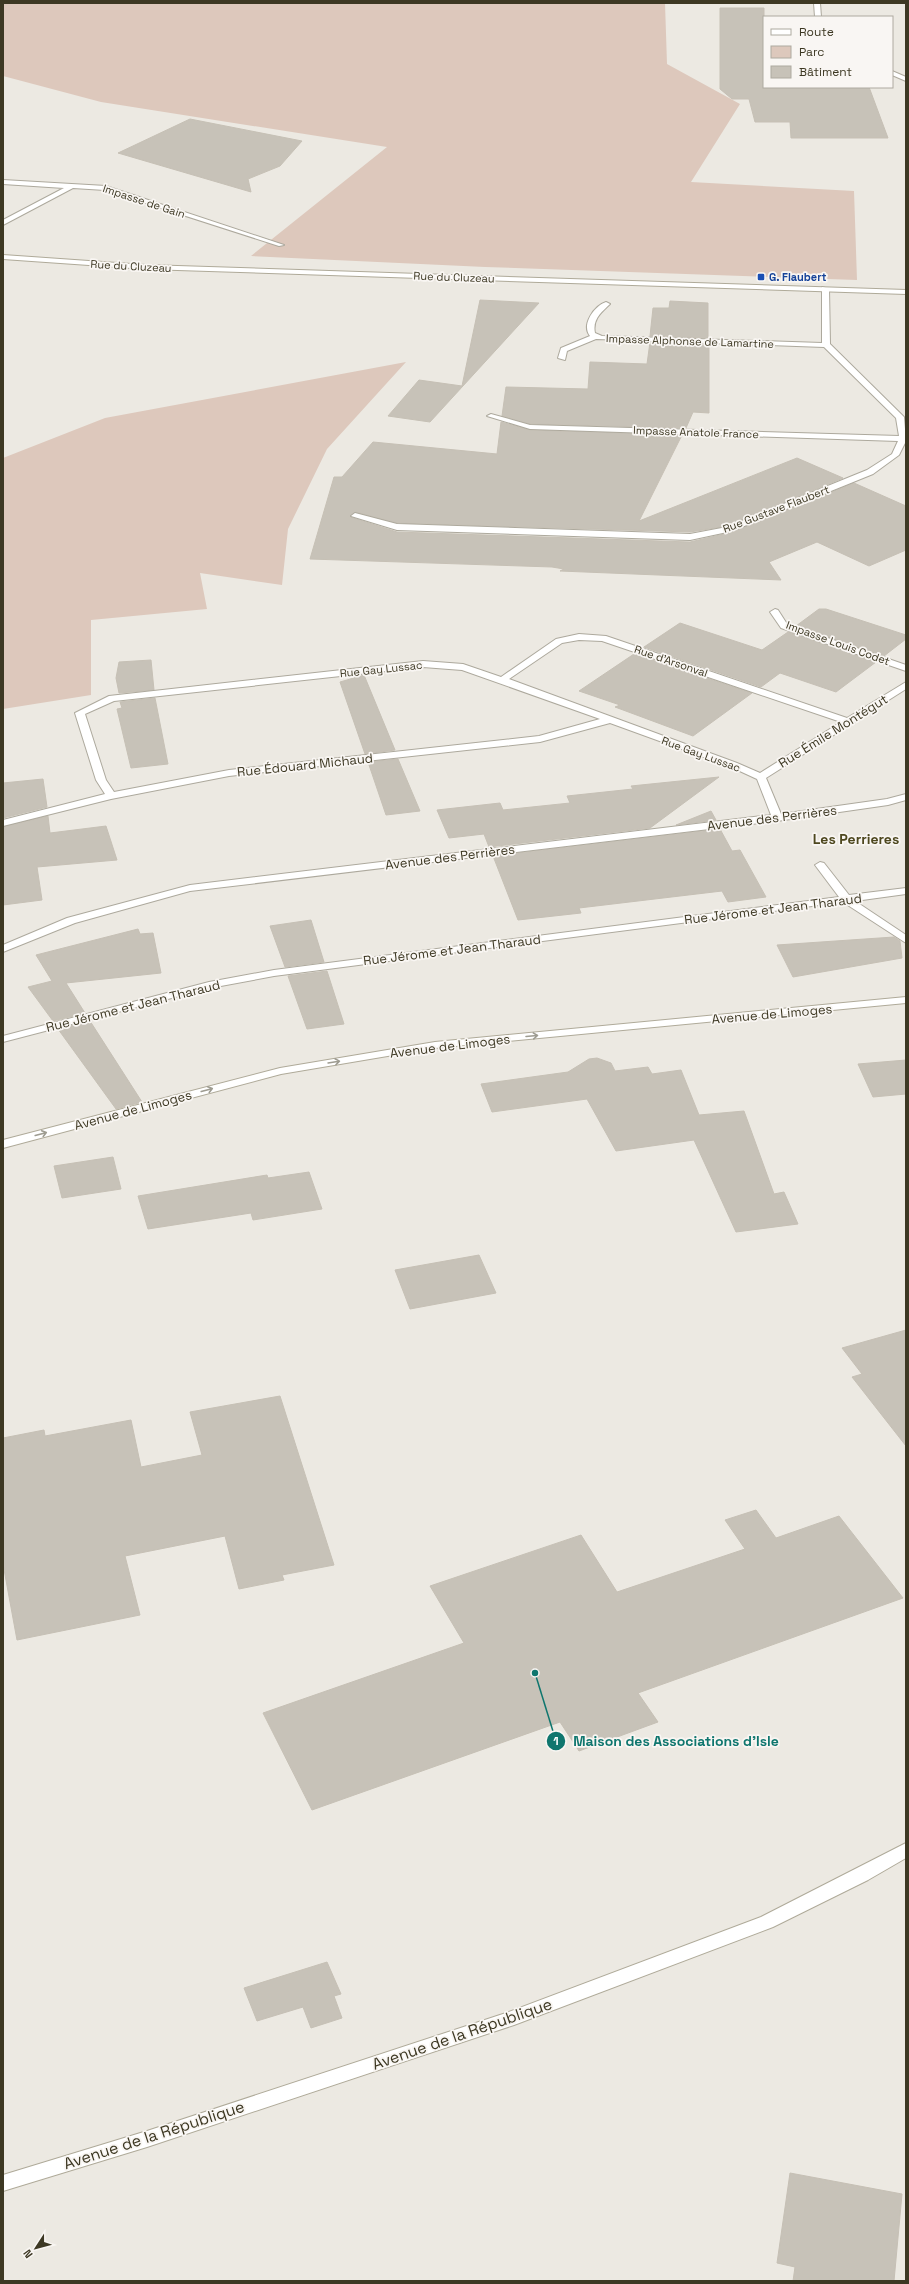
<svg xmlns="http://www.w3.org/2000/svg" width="909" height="2284" viewBox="0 0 909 2284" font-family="'Space Grotesk',sans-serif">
<rect width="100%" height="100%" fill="#ece9e2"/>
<g fill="#ddc8bc">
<path d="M3,3h662l2,61 73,40 -49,78 163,9 3,89 -372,-13 -234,-11 136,-109 -286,-45 -98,-26z"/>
<path d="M406,362l-79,87 -39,80 -6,56 -82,-12 7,36 -116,11v75l-88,14v-251l102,-40z"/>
</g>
<g fill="#c7c2b8" stroke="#c6c0b5">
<path d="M720,8h44v79h105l19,51h-97l-1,-16h-35l-6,-23h-17l-12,-10z"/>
<path d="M190,119l112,22 -22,25 -32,13 3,13 -133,-39z"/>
<path d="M480,300l59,3 -109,119 -42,-6 31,-36 43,6z"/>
<path d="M670,301l38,2v35l-58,-2 3,-28h16z"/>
<path d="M650,342l59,2v69l-16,-1 -7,16 -156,-4 -28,-8 4,-29 82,2 2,-27 57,2z"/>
<path d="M501,422l29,8 152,5 -43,86 158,-63 46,20 -116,48 -37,6 -293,-9 -42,-11 -5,5 47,15 293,10 43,-10 121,-49 52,23v44l-37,16 -52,-24 -48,20 12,18 -221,-9 4,-2 -12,-2 -242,-8 24,-82h8l31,-35 124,12z"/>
<path d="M819,609h7l80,26v4l-22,17 -88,-30z"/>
<path d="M680,623l82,27 26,-18 88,30 -40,30 -56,-19 -19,14 -117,-40z"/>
<path d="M634,654l118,39 -59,43 -78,-29 5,-2 -41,-14z"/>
<path d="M151,660l3,30 -35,3 -3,-15 3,-16z"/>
<path d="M364,675l31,75 -30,4 -25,-72z"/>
<path d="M155,698l13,66 -37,4 -14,-59 5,-1 -2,-6z"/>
<path d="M398,759l22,52 -34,4 -18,-53z"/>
<path d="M719,777l-69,51 -161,19 -5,-13 -35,4 -12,-28 63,-7 3,7 67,-7 -3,-7 66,-7 -2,-3z"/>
<path d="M43,779l4,28 -44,11v-35z"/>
<path d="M711,811l5,9 -40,5z"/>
<path d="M48,816l2,17 56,-7 11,34 -80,7 5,33 -39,5v-78z"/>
<path d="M720,829l12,22 8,-1 26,47 -38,5 -6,-11 -143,17 2,5 -63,7 -25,-64z"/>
<path d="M311,920l13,42 -39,5 -15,-41z"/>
<path d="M138,929l2,5 13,-1 8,40 -95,10 19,30 -32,8 -25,-34 24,-6 -16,-26z"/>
<path d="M894,937l6,4 2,17 -109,19 -16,-32z"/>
<path d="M327,971l17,53 -37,5 -19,-53z"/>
<path d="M90,1021l52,81 -26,7 -58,-80z"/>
<path d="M597,1058l14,5 4,8 33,-4 4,7 29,-4 18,45 45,-4 30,83 10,-2 14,32 -62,8 -42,-92 -78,11 -29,-52 -95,13 -11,-28 87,-12 21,-13z"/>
<path d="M906,1060v34l-33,3 -15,-33z"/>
<path d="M113,1157l8,32 -59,9 -8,-32z"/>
<path d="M309,1172l13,37 -69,11 -2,-7 -103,16 -10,-33 129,-21 1,3z"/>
<path d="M479,1255l17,38 -86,16 -15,-39z"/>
<path d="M906,1330v116l-54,-69 10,-3 -20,-26z"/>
<path d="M280,1396l54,169 -52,10 2,5 -45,9 -14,-53 -100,20 15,59 -123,25 -14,-76v-126l41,-8 1,6 86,-16 10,47 61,-12 -12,-43z"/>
<path d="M756,1510l20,28 63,-22 64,82 -265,95 20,29 -79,29 -19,-29 -248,88 -49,-97 201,-70 -34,-57 151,-51 36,57 128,-43 -20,-29z"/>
<path d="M327,1962l14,32 -7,2 8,22 -31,10 -8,-21 -46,14 -13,-33z"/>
<path d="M790,2173l112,21 -8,87h-101l2,-14 -18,-4z"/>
</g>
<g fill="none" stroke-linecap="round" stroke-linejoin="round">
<g stroke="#ada99d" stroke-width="2">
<g id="street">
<path d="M814,3h6l1,14h-6z"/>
<path d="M892,71l14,6v4l-14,-6z"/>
<path d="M3,180l103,6 178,59 -5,1 -174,-56 -32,-2 -70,37v-5l61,-32 -61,-4z"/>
<path d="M822,287l7,2 1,55 74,73 2,24 -7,14 -26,19 -141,57 -42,9 -293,-10 -46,-14 4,-3 42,11 293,10 37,-7 140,-57 25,-16 6,-13 -368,-12 -43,-13 4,-2 39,11 369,11 -3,-18 -72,-71 -228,-8 -29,12 -2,9 -7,-2 3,-10 29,-12c-9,-11 4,-30 16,-34l4,2c-8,8 -18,15 -15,29l7,3 220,7z"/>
<path d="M775,609l3,1 9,14 119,41v6l-125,-43 -11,-16z"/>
<path d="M579,634l27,2 241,82 59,-36v7l-140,89 15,36 106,-15 19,-5v6l-18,5 -111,16 -587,70 -115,32 -72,29v-7l64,-27 123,-33 581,-70 -14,-36 -26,-12 -121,-44 -70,19 -311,34 -118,23 -108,27v-6l102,-26 -9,-14 -21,-67 34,-17 314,-35 40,3 38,13 55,-38zM579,640l23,1 239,81 -81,51 -23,-10 -228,-84 53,-36zM423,667l39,3 138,49 -61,17 -310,34 -115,22 -8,-12 -21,-66 29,-13z"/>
<path d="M820,862l4,1 25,32 57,-7v6l-51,7 51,34v8l-63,-41 -569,74 -64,12 -207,54v-6l206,-54 65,-12 565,-73 -24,-32z"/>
</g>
</g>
<g stroke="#afaa99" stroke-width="2">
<g id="secondary">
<path d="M3,255l143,10 760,25v4l-760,-25 -143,-10z"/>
<path d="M906,997v6l-471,45 -154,26 -278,74v-8l277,-72 155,-26z"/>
<path d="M906,1843v15l-38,22 -95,47 -259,98 -367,122 -144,44v-16l144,-44 359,-118 255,-96z"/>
</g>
</g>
<use href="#street" fill="#fff" fill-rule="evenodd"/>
<use href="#secondary" fill="#fff" fill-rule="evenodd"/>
</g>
<defs><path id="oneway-shaft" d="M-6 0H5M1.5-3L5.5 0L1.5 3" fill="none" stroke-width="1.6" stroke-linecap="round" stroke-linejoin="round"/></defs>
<g stroke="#9e9c91">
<use href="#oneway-shaft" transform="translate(532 1036) rotate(-5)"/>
<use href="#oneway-shaft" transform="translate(334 1062) rotate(-9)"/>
<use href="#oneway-shaft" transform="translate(207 1090) rotate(-15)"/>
<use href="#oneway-shaft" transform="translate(41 1134) rotate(-15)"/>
</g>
<rect fill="#1a4fb4" stroke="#f9f6f3" stroke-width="1.5" x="757" y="273" width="8" height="8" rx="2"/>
<g text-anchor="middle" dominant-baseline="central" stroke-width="3.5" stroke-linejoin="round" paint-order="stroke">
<g font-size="11" fill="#3d3823" stroke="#f9f6f3">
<text transform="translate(144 201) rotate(18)">Impasse de Gain</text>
<text transform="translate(131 266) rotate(3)">Rue du Cluzeau</text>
<text transform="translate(454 277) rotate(2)">Rue du Cluzeau</text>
<text transform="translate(690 341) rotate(2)">Impasse Alphonse de Lamartine</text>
<text transform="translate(696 432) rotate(2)">Impasse Anatole France</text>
<text transform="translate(776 509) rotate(-21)">Rue Gustave Flaubert</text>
<text transform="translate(838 643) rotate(20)">Impasse Louis Codet</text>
<text transform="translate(671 661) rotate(19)">Rue d'Arsonval</text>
<text transform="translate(381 669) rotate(-6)">Rue Gay Lussac</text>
<text transform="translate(701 754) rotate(20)">Rue Gay Lussac</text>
</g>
<g font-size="11" font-weight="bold" fill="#164399" stroke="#f9f6f3" text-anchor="start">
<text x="769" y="277">G. Flaubert</text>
</g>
<g font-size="13" fill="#3d3823" stroke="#f9f6f3">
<text transform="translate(833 731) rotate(-32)">Rue Émile Montégut</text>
<text transform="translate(305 765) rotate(-6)">Rue Édouard Michaud</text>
<text transform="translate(772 818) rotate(-7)">Avenue des Perrières</text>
<text transform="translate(450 857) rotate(-7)">Avenue des Perrières</text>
<text transform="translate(773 909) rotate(-7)">Rue Jérome et Jean Tharaud</text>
<text transform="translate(452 950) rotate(-7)">Rue Jérome et Jean Tharaud</text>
<text transform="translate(133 1006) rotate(-14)">Rue Jérome et Jean Tharaud</text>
<text transform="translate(772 1014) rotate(-5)">Avenue de Limoges</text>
<text transform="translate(450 1046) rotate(-7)">Avenue de Limoges</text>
<text transform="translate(133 1110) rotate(-15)">Avenue de Limoges</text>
</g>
<g font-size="14" font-weight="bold" fill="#4e481f" stroke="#f9f6f3">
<text x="856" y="839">Les Perrieres</text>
</g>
<g font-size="16" fill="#3d3823" stroke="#f9f6f3">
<text transform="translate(462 2034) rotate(-19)">Avenue de la République</text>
<text transform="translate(154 2135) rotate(-18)">Avenue de la République</text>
</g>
</g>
<path fill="none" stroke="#0f766e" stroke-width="1.5" d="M535 1673L556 1741"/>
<g fill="#0f766e" stroke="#f9f6f3" stroke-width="1.5">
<circle cx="535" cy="1673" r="4"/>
<circle cx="556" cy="1741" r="10"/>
</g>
<g font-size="12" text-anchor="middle" font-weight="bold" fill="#fff">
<text x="556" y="1745">1</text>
</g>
<g font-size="14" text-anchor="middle" font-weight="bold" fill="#0f766e" stroke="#f9f6f3" stroke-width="3.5" stroke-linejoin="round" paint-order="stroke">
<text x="676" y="1746">Maison des Associations d'Isle</text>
</g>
<rect width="909" height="2284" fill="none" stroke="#3d3823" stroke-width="8"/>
<rect x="763" y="16" width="130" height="72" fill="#f9f6f3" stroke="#aeaaa0"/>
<rect x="771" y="29" width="20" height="6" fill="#ffffff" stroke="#aeaaa0"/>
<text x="799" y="36" font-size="12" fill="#3d3823">Route</text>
<rect x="771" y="46" width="20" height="12" fill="#ddc8bc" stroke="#aeaaa0"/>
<text x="799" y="56" font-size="12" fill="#3d3823">Parc</text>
<rect x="771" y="66" width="20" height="12" fill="#c7c2b8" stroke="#aeaaa0"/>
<text x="799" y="76" font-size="12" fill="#3d3823">Bâtiment</text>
<g transform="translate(36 2248) rotate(234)" stroke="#f9f6f3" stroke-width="3" paint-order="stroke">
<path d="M0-3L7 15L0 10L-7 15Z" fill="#3d3823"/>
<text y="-6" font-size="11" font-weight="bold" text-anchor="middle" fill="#3d3823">N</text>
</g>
</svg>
